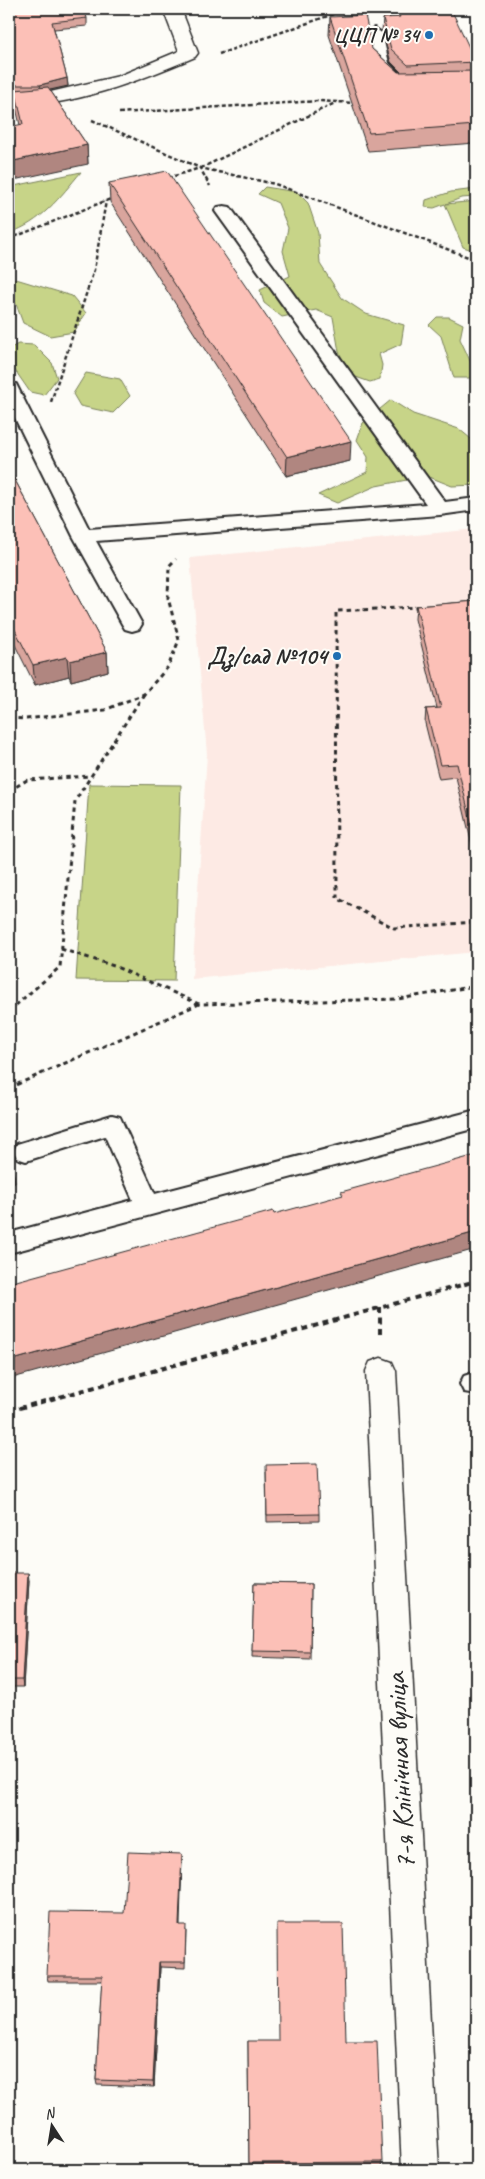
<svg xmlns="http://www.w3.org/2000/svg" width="485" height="2179" viewBox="0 0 485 2179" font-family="Caveat,sans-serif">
<rect width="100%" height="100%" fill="#fdfcf7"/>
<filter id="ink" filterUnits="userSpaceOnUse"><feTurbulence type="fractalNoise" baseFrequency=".02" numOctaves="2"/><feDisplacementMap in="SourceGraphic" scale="10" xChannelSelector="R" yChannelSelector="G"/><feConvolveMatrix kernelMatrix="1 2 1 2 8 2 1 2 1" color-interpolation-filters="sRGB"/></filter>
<g filter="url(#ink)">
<path fill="#fdeae4" d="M476,529v423l-284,27 15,-225 -17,-196z"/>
<g fill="#c7d488" stroke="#79805a">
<path d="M81,172c-21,25 -40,51 -72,61v-46z"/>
<path d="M265,187l32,5 11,11 10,30 2,31 22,34 24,16 38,11 -3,19 -22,10 3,11 -2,14 -10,3 -20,-7 -11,-23 -6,-35 -17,-7 -34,7 -18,-14 -4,-13 30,-14 -7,-25 5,-23 -10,-25 -20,-9z"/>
<path d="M476,189v8l-15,1 -15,6 30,-3v50l-13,-4 -18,-43 -11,4 -9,-1 1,-7 25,-8z"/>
<path d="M9,279h7l56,17 14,17 -12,19 -24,4 -27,-13 -7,-19 -7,-6z"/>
<path d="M437,317h12l14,7 -3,15 14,30 -3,9h-17l-13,-42 -12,-11z"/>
<path d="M18,344l16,1 18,18 5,15 -13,17 -14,-3 -20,-29 -1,-14z"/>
<path d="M86,373l34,6 10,17 -17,17 -33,-7 -7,-12z"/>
<path d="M391,400l22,14 46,15 17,14v42l-24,1 -25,-10 -51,10 -39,17 -19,-8 49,-23 1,-15 -11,-17 6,-17z"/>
<path d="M89,784l92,1 -7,196 -98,-1z"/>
</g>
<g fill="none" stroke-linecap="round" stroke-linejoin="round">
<g stroke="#2b2b2b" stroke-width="4">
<g id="service">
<path d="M374,28l8,5 7,30 16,16 -2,3h-12l-18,-17 -7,-32z"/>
<path d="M224,206l6,1 215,295 31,-4v12l-36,5 -344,26 46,83 -3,5 -7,2 -7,-2 -3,-5 -49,-88 -64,-130v-23l7,1 2,4 71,141 337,-25 -211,-293 3,-4z"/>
<path d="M476,1110v18l-467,125v-20l124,-33 -28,-64 -79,25 -9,-3 -3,-7 3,-7 95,-29 8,2 35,77z"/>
<path d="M476,1372v22l-12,-2 -4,-8 4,-8z"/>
</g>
</g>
<g stroke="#2b2b2b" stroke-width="3">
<g id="minor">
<path d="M163,9h18l17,44 -3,4c-59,25 -121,49 -186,50v-12l33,-1 77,-18 60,-25z"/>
<path d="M381,1358l11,4 4,9 43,799h-37l-36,-799 4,-9z"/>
</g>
</g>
<g stroke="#2b2b2b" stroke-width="2.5" stroke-dasharray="4 2.5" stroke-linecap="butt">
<path d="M219,54l129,-45"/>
<path d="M119,113l200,-12 36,2"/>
<path d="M92,120l108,48 10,18"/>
<path d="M201,168l136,-66"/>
<path d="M168,178l32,-10 75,16 201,76"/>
<path d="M9,239l104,-41"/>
<path d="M51,402l43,-132 12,-69"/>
</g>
<g stroke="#2b2b2b" stroke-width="3" stroke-dasharray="4.5 4" stroke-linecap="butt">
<path d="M419,607l-83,4 1,287 57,30 82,-6"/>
<path d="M9,718l17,1 79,-9 39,-16 24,-27 11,-27 -11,-42 1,-32 7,-7"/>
<path d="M9,791l18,-11 63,-4"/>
<path d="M61,949l53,17 85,38"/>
<path d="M9,1011l51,-44 15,-166 69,-107"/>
<path d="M9,1088l190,-84 199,-5 78,-13"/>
</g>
<g stroke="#2b2b2b" stroke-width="4" stroke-dasharray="6 4.5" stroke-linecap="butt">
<path d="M380,1307v30"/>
<path d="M9,1411l467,-130"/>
</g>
<use href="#service" fill="#fdfcf7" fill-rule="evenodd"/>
<use href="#minor" fill="#fdfcf7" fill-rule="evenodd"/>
</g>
<g fill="#d9a59d" stroke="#2b2b2b">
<path d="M9,9l78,9v8l-33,3 13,49 1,8 -18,4 37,55 1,19 -68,-39 -4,-17 -1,-15h-2l-4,-16z"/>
<path d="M397,10l79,52 -1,9h1v72l-108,8 -39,-116 1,-18 42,32 26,23h3l-10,-10 -9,-31 1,-13 14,-1z"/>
<path d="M109,183l241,278 -64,15 -176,-274z"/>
<path d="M9,469l98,183 1,19 -37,10 -2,-5 -34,9 -26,-52z"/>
<path d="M476,601v261l-20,-85 -17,2 -14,-56 1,-14 11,-1 -22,-89 1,-13z"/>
<path d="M266,1472l53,42v7l-52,1z"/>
<path d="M9,1573l20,7 -6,107h-10v3h-4z"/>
<path d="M254,1583l57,1 -1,75 -58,-2z"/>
<path d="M182,1854l-2,71 6,5 -1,38 -25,-1 -6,120 -57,-2 -1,-5 6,-99h-54l-1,-5 77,-63z"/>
<path d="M248,2041l134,121 -1,5h-132z"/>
</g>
<g fill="#b08680" stroke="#2b2b2b">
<path d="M67,78l1,8 -27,6 -1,-7z"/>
<path d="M87,145l1,19 -79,17v-19z"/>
<path d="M351,441l-1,20 -64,15 1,-19z"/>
<path d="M107,652l1,19 -37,10 -1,-20z"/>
<path d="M67,657l2,19 -34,9 -2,-20z"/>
<path d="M14,1175l1,7 -6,2v-7z"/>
<path d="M476,1232v17l-467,130v-18z"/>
<path d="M28,1573l1,7 -6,107 -1,-7z"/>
<path d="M182,1854v6l-3,70v-5z"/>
<path d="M159,1962l1,5 -6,120 -1,-5z"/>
</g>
<g fill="#fcc0b7" stroke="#2b2b2b">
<path d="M9,9h75l3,9 -35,4 15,56 -27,7h-28l-3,-13z"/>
<path d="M413,9h38l25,53 -68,3 -17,-16 -8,-31 17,-1 -3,-7z"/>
<path d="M365,15l7,34 26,23 78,-1v54l-107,8 -39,-116z"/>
<path d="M48,87l39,58 -78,17v-35l14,-3 -8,-34z"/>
<path d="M167,171l184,270 -64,16 -178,-274z"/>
<path d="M9,469l98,183 -37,9 -3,-4 -34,8 -24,-47z"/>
<path d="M476,601v242l-19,-79 -17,1 -14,-56 15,-1 -25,-102z"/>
<path d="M476,1155v77l-467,129v-78l264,-72 1,3 69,-19 -2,-3z"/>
<path d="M9,1162l5,13 -5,2z"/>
<path d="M317,1464l2,50 -52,1 -1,-50z"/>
<path d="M9,1573h19l-6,107h-10v4h-3z"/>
<path d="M254,1583l57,1 -1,68 -58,-1z"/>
<path d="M128,1852l54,2 -3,71h7l-1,37h-26l-6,120 -57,-2 6,-104h-55l3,-64 74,1z"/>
<path d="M277,1924h66l3,117h31l5,121 -133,1 -1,-122h30z"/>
</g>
</g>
<g fill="#1f6fb2" stroke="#fdfcf7" stroke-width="2">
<circle cx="429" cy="35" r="5"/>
<circle cx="337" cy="656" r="5"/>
</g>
<g text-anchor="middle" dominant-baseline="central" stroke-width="4" stroke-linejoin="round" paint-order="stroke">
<g font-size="20" font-weight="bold" fill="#2b2b2b" stroke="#fdfcf7" text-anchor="end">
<text x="419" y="35">ЦЦП № 34</text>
</g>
<g font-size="24" font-weight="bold" fill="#2b2b2b" stroke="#fdfcf7" text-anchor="end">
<text x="327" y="656">Дз/сад №104</text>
</g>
<g font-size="29" fill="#2b2b2b" stroke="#fdfcf7">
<text transform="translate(400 1771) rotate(-93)">7-я Клінічная вуліца</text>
</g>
</g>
<rect width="485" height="2179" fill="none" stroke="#fdfcf7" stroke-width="30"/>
<rect x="15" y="15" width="455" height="2149" fill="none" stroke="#2b2b2b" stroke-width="2" filter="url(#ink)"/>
<g transform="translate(52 2126) rotate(348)" stroke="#fdfcf7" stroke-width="4" paint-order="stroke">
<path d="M0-4L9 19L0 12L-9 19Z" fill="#2b2b2b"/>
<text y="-8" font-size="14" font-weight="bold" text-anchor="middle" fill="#2b2b2b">N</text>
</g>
</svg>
